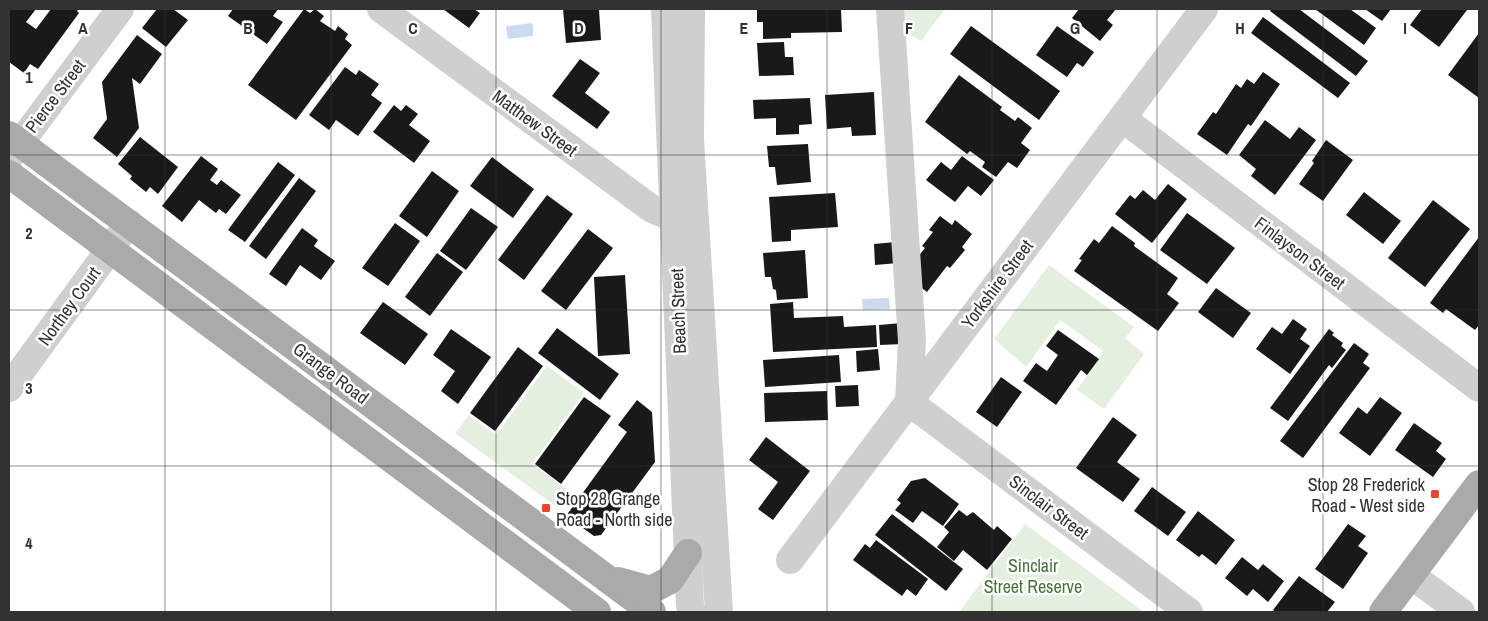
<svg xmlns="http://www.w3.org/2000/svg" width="1488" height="621" viewBox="0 0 1488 621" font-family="'Archivo Narrow',sans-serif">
<rect width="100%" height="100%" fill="#fff"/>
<g fill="#e5efe0">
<path d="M902,9h43l-24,32 -18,-11z"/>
<path d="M1049,265l85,62 -9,11 19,16 -40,55 -27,-19 26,-39 -43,-31 -34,47 -32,-28z"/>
<path d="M547,366l37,27 -52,71 34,25 -12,16 -99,-72 14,-18 27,20z"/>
<path d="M1025,524l119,88h-185z"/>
</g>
<g fill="#ccdbef">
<path d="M532,23l1,3v10l-25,3 -2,-11 1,-2z"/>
<path d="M889,298l1,11 -27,1 -1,-11z"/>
</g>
<g fill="#191919">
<path d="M9,9h27l-10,13 10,7 15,-20h28l-2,2 2,2 -41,56 -8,-5 -6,9 -15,-11z"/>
<path d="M157,9h16l15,11 -22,27 -24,-19z"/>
<path d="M233,9h45l-5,7 10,6 -16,22 -39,-28z"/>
<path d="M304,9l6,4 5,-4 9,7 -4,5 15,10 3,-5 10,8 -3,5 7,6 -56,75 -48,-35z"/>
<path d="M443,9h31l6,4 -11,15z"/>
<path d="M563,9h36l2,31 -35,3z"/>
<path d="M757,9h84l1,23 -51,1v5l-28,1v-17h-6z"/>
<path d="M1079,9h37l-9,11 6,5 -13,16 -28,-23z"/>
<path d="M1271,9h28l69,52 -12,15 -86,-65z"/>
<path d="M1315,9h35l26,19 -12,17z"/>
<path d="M1365,9h26l-9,12z"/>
<path d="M1422,9h44l1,1 -28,37 -29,-22z"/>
<path d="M1263,17l87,66 -12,15 -87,-65z"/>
<path d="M971,26l89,65 -21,29 -89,-66z"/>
<path d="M1057,26l37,26 -11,15 -6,-4 -10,14 -31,-22z"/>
<path d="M1479,33v65l-31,-23z"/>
<path d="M137,35l25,19 -22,30 -8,-6 7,50 -22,29 -24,-19 14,-19 -5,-37z"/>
<path d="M784,42l1,15h8l1,18 -35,1 -2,-33z"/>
<path d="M580,59l20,14 -15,20 25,19 -13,17 -45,-33z"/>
<path d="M345,67l11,8 3,-5 20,14 -8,11 11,8 -24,33 -22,-16 -7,10 -20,-15z"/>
<path d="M1263,72l17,12 -29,42 -3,-2 -21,31 -30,-21 16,-22 3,2 20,-30 5,4 6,-9 7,5z"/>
<path d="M959,75l43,32 -2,3 15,11 3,-4 14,11 -11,15 9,7 -13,18 -9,-6 -12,15 -14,-10 3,-5 -15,-11 -3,3 -42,-32z"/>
<path d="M874,92l2,43 -24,1 -1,-9 -24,2 -2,-34z"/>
<path d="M810,98l2,26 -13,1v9l-23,1v-17l-22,1 -1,-19z"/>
<path d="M394,105l7,6 5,-6 12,9 -9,11 21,16 -16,22 -41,-31z"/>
<path d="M1265,120l25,19 9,-12 17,13 -41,55 -24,-19 5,-7 -17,-14z"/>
<path d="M140,137l38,30 -20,27 -8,-7 -4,5 -16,-13 2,-3 -14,-12z"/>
<path d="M1326,140l27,20 -30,41 -24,-17 15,-21 -2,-2z"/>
<path d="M808,144l3,38 -34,3 -2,-18h-6l-2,-21z"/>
<path d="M201,156l17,13 -8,11 7,5 4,-5 20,15 -15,19 -7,-5 -3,4 -17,-13 -17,22 -20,-16z"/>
<path d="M962,156l32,24 -13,16 -13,-10 -13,16 -29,-22 15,-18 10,8z"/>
<path d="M492,157l42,32 -21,29 -43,-32z"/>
<path d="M278,162l17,13 -50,67 -17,-12z"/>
<path d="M432,171l27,20 -32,46 -28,-21z"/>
<path d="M299,178l17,13 -50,68 -17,-13z"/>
<path d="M1168,184l19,15 -35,44 -37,-29 15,-19 5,4 8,-9 12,10z"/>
<path d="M1364,192l37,29 -18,23 -37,-29z"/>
<path d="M835,193l3,34 -47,3v11l-19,1 -3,-45z"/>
<path d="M547,195l26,19 -49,66 -26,-20z"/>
<path d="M1433,200l37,29 -45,58 -37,-29z"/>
<path d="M471,208l27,19 -32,43 -26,-19z"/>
<path d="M1187,213l48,35 -28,36 -47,-34z"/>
<path d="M940,216l12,9 3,-5 17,14 -10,13 3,3 -15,18 -3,-2 -20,26 -12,-9 -2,-20 12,-15 -3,-2 11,-14 -4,-2z"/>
<path d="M395,223l25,18 -32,45 -26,-18z"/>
<path d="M1112,226l23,17 -1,3 44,32 -11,16 12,9 -21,28 -84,-60 8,-11 -3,-1 15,-20 5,4z"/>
<path d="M302,228l16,12 -4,6 21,15 -14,19 -21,-15 -14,21 -17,-12z"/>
<path d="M588,229l25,19 -47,62 -25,-19z"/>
<path d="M1479,237v88l-4,5 -29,-21 -3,4 -13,-10z"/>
<path d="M896,242l2,21 -23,2 -1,-21z"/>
<path d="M805,250l3,48 -31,2 -1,-10 -3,-1 -2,-12h-6l-2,-24z"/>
<path d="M437,253l26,19 -33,44 -25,-19z"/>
<path d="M625,275l5,79 -32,2 -4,-79z"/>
<path d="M1216,288l35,25 -18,25 -35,-26z"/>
<path d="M383,302l45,32 -23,31 -45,-32z"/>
<path d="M793,302l1,16 49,-2 1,11 32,-2 1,22 -104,5 -3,-48z"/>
<path d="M1293,319l14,10 -7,10 10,7 -20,28 -34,-25 16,-22 10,7z"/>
<path d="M902,323l1,21 -23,1 -1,-20z"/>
<path d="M557,328l62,46 -19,26 -62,-47z"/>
<path d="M451,329l40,28 -33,47 -17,-13 14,-20 -22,-16z"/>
<path d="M1329,329l5,4 -2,2 11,8 -2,3 5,4 -14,18 -3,-3 -41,56 -18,-13z"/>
<path d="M1058,330l41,29 -12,16 -6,-5 -25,35 -33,-24 13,-18 11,8 11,-16 -12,-9z"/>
<path d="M1354,343l15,11 -6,9 7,5 -67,90 -23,-17z"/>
<path d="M518,347l25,19 -48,65 -25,-18z"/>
<path d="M878,349l2,21 -23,2 -1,-21z"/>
<path d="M839,355l2,27 -76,5 -2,-27z"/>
<path d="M1001,377l21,15 -25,35 -21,-15z"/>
<path d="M858,385l1,21 -23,1 -1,-21z"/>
<path d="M827,391l1,29 -63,2 -1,-29z"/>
<path d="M584,397l27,19 -50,68 -26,-20z"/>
<path d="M1380,397l22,16 -32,43 -31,-23 19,-26 9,7z"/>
<path d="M637,400l15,12 3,50 -54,73 -7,1 -28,-20 61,-84 -9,-7z"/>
<path d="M1113,417l24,18 -20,27 23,17 -17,23 -47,-34z"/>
<path d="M1414,423l28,20 -6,8 10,8 -13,18 -38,-27z"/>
<path d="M766,437l44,34 -37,49 -15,-11 20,-27 -29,-22z"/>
<path d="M925,478l34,26 -16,22 -21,-15 -9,12 -18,-13 6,-7 -4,-3 14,-19z"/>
<path d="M1152,487l34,25 -18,24 -34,-25z"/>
<path d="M959,510l8,6 6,-4 21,18 3,-4 15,13 -25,31 -24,-20 -9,11 -17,-14 12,-15 -5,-5z"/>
<path d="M1198,511l37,29 -19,25 -14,-11 -3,3 -23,-17z"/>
<path d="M892,514l71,55 -17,22 -71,-56z"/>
<path d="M1348,524l18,12 -8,10 10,7 -25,36 -28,-20z"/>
<path d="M876,540l52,39 -12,17 -9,-7 -5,7 -49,-36 12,-16 5,4z"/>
<path d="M1242,557l16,13 5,-6 21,17 -16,21 -15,-13 -6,7 -22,-18z"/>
<path d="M1299,576l36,26 -8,10h-51l-3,-2z"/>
</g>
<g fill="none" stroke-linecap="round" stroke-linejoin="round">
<g stroke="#cfcfcf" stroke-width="28">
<path d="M381,9l271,200 22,9 15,-1"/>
<path d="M665,9l25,597 2,6"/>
<path d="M691,9l-1,130 29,473"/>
<path d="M890,9l22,332 -3,61 280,210"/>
<path d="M1122,118l357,270"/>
<path d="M9,158l111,-149"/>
<path d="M9,388l120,-165"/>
<path d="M790,560l414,-551"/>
<path d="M1411,575l50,37"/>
</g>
<g stroke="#aaa" stroke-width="28">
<path d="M9,135l643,477"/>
<path d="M9,174l588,438"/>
<path d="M618,581l33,9 19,-10 18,-27"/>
<path d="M1383,612l96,-128"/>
</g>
</g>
<path fill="none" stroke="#323232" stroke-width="1" stroke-opacity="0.55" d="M165,9v603M331,9v603M496,9v603M661,9v603M827,9v603M992,9v603M1157,9v603M1323,9v603M9,155h1470M9,310h1470M9,466h1470"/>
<g fill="#ee442f" stroke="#fff" stroke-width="2">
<rect x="1430" y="489" width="10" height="10" rx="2.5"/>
<rect x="541" y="503" width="10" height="10" rx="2.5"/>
</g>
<g text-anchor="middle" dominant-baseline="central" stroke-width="5" stroke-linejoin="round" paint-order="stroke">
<g font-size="18" fill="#323232" stroke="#fff">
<text transform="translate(55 96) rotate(-53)">Pierce Street</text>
<text transform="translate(535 123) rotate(36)">Matthew Street</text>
<text transform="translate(1300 253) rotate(37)">Finlayson Street</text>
<text transform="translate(997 284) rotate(-53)">Yorkshire Street</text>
<text transform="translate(69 306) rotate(-54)">Northey Court</text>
<text transform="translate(678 311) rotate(-92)">Beach Street</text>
<text transform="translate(331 373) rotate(37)">Grange Road</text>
<text transform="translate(1049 507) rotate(37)">Sinclair Street</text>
</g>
<g font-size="18" fill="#323232" stroke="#fff" text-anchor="end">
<text x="1425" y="484">Stop 28 Frederick<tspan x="1425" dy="21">Road - West side</tspan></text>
<text x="556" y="498" text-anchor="start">Stop 28 Grange<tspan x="556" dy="21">Road - North side</tspan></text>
</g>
<g font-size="18" fill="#4b713c" stroke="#fff">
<text x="1033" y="565">Sinclair<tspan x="1033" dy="21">Street Reserve</tspan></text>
</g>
</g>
<g font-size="16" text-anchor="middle" font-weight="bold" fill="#323232" stroke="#fff" stroke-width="5" stroke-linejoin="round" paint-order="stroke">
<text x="83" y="34">A</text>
<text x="248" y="34">B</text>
<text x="413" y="34">C</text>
<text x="579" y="34">D</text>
<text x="744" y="34">E</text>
<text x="909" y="34">F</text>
<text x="1075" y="34">G</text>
<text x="1240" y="34">H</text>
<text x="1405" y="34">I</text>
<text x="29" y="83">1</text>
<text x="29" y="239">2</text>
<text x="29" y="394">3</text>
<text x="29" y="549">4</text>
</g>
<rect width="1488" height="621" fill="none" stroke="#323232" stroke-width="20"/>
</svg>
